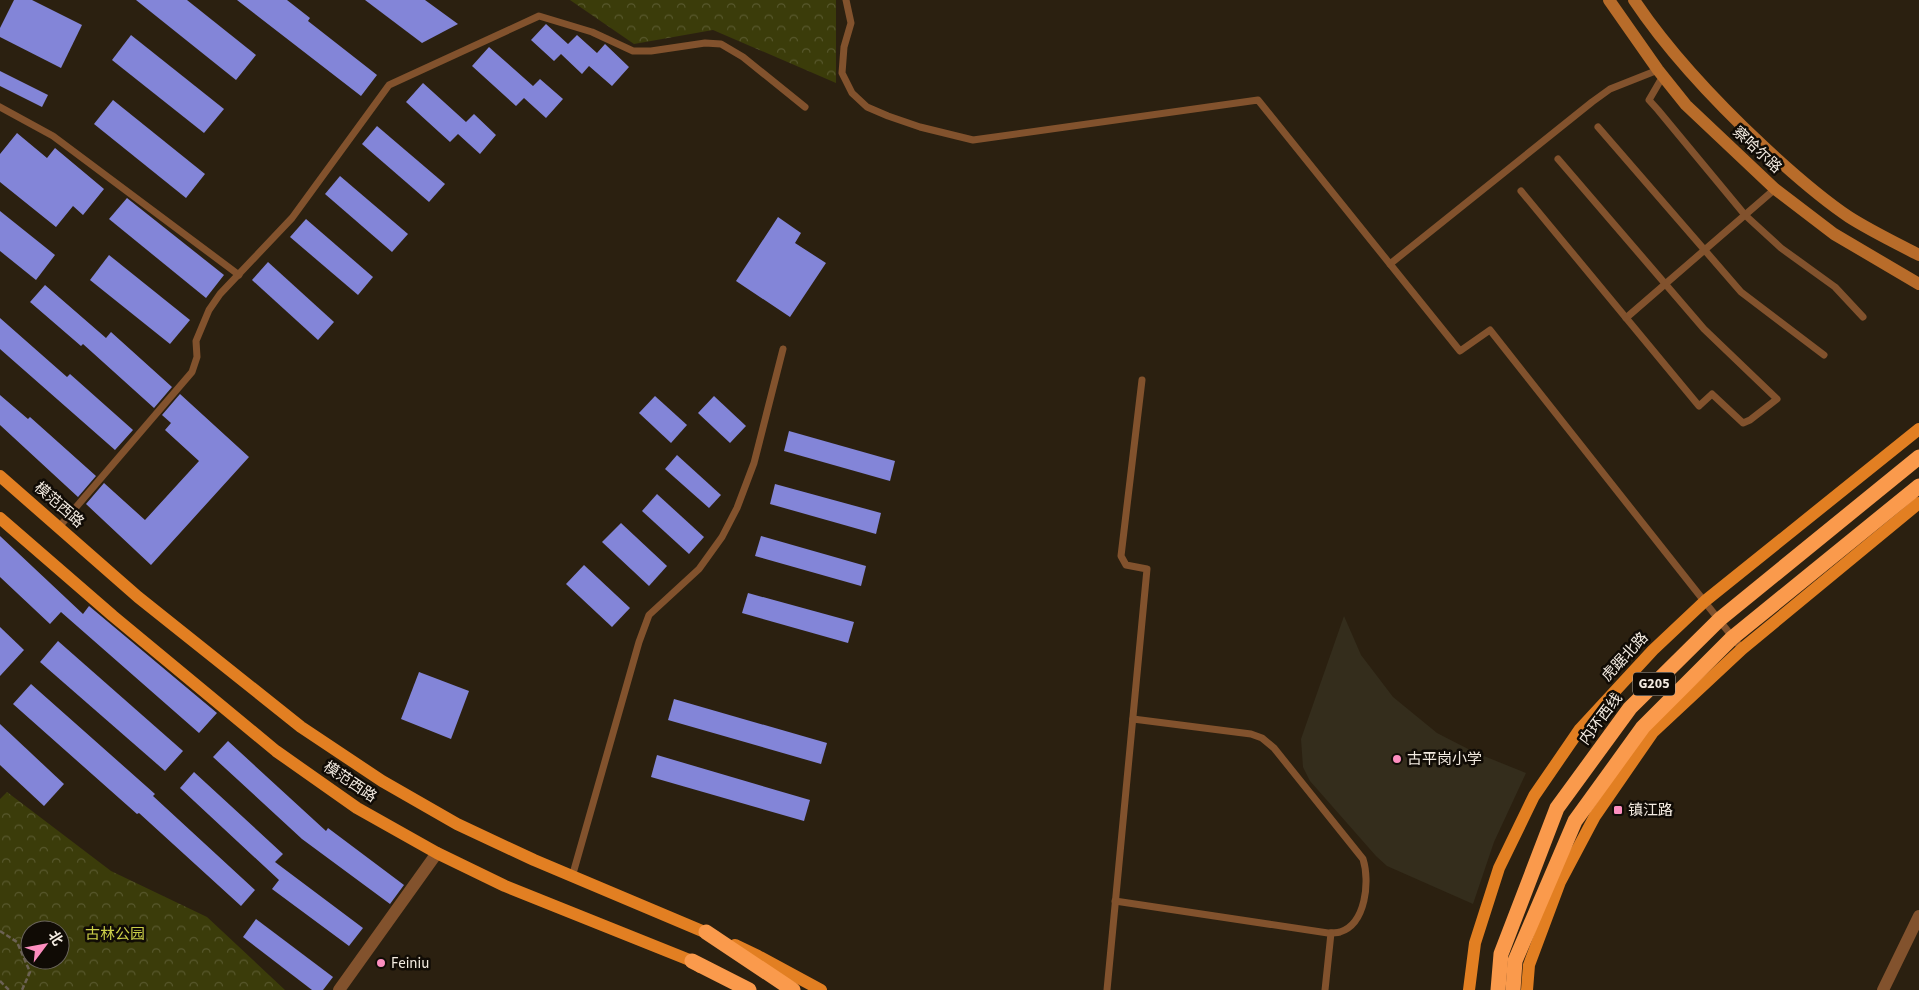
<svg xmlns="http://www.w3.org/2000/svg" width="1919" height="990" viewBox="0 0 1919 990" font-family="'Source Sans 3','Noto Sans SC',sans-serif">
<defs>
<pattern id="forest-crowns" width="20" height="18" patternUnits="userSpaceOnUse" patternTransform="scale(1.25)"><rect width="20" height="18" fill="#3b3c0a"/><path d="M2 6a3 3 0 1 1 6 0M12 15a3 3 0 1 1 6 0" fill="none" stroke="#58582d"/></pattern>
</defs>
<rect width="100%" height="100%" fill="#2b2010"/>
<path fill="#342d1c" d="M1344,616l17,39 32,42 44,36 37,19 52,21 -32,69 -21,62 -86,-38 -11,-10 -66,-75 -7,-14 -2,-28z"/>
<g fill="url(#forest-crowns)" fill-rule="evenodd">
<path d="M570,0h266v83l-123,-53 -79,14z"/>
<path d="M7,792l104,79 96,46 78,73h-285v-191zM30,930h30v30h-30z"/>
</g>
<g fill="#8385d8">
<path d="M14,0h18l50,25 -21,43 -61,-31v-9z"/>
<path d="M136,0h51l69,55 -20,25z"/>
<path d="M237,0h50l23,18 -2,3 69,54 -16,21z"/>
<path d="M365,0h60l33,24 -36,19z"/>
<path d="M546,24l22,20 9,-9 20,18 8,-9 24,23 -17,19 -23,-20 -7,8 -21,-20 -7,7 -23,-21z"/>
<path d="M131,35l93,74 -20,24 -92,-73z"/>
<path d="M489,47l44,39 7,-7 23,20 -17,19 -22,-20 -8,8 -44,-40z"/>
<path d="M0,71l48,24 -6,12 -42,-21z"/>
<path d="M423,83l43,39 8,-8 22,21 -16,19 -22,-20 -8,8 -44,-40z"/>
<path d="M113,100l92,74 -19,24 -92,-74z"/>
<path d="M377,126l68,58 -16,18 -67,-58z"/>
<path d="M17,133l30,25 8,-10 49,41 -21,26 -10,-9 -17,21 -56,-45v-28z"/>
<path d="M340,176l68,58 -16,18 -67,-58z"/>
<path d="M127,198l97,77 -18,23 -97,-79z"/>
<path d="M0,211l55,44 -19,25 -36,-29z"/>
<path d="M778,217l23,16 -6,10 31,20 -36,54 -54,-36z"/>
<path d="M306,219l67,58 -15,18 -68,-58z"/>
<path d="M109,255l81,65 -20,24 -80,-64z"/>
<path d="M268,262l66,60 -16,18 -66,-60z"/>
<path d="M45,285l61,53 5,-6 61,55 -18,21 -71,-64 -2,2 -51,-44z"/>
<path d="M0,318l67,59 3,-3 63,56 -18,20 -115,-101z"/>
<path d="M180,394l69,63 -98,108 -65,-61 18,-21 41,37 54,-59 -34,-31 6,-7 -9,-8z"/>
<path d="M0,395l28,24 2,-2 66,59 -18,21 -78,-72z"/>
<path d="M655,396l32,29 -16,18 -32,-30z"/>
<path d="M714,396l32,30 -16,17 -32,-30z"/>
<path d="M789,431l106,30 -5,20 -106,-30z"/>
<path d="M677,455l44,40 -12,13 -44,-39z"/>
<path d="M775,484l106,29 -5,21 -106,-30z"/>
<path d="M657,494l47,43 -15,17 -47,-43z"/>
<path d="M621,523l46,43 -18,20 -47,-44z"/>
<path d="M0,536l83,78 6,-8 128,107 -18,20 -138,-121 -11,12 -50,-47z"/>
<path d="M761,536l105,30 -5,20 -106,-30z"/>
<path d="M584,565l46,43 -18,19 -46,-43z"/>
<path d="M748,593l106,29 -6,21 -106,-30z"/>
<path d="M0,627l24,23 -24,26z"/>
<path d="M58,641l125,110 -18,20 -125,-109z"/>
<path d="M419,672l50,19 -18,48 -50,-20z"/>
<path d="M31,684l124,110 -2,2 102,94 -14,16 -102,-93 -2,1 -124,-110z"/>
<path d="M674,699l153,44 -6,21 -153,-44z"/>
<path d="M0,724l64,60 -20,22 -44,-41z"/>
<path d="M228,741l98,90 2,-3 76,57 -14,19 -88,-65 -89,-82z"/>
<path d="M657,755l153,45 -6,21 -153,-44z"/>
<path d="M194,772l89,82 -8,8 88,66 -14,18 -77,-57 7,-9 -99,-92z"/>
<path d="M256,919l77,58 -10,13h-11l-69,-53z"/>
</g>
<g fill="none" stroke-linecap="round" stroke-linejoin="round">
<g stroke="#6c6254" stroke-width="2.5" stroke-dasharray="5 2.5" stroke-linecap="butt">
<path d="M0,931l17,11 13,30 -8,18"/>
<path d="M0,981l9,9"/>
</g>
<g stroke="#82522d" stroke-width="7">
<path d="M846,0l5,23 -7,24 -2,26 10,20 15,14 21,9 32,11 53,13 285,-40 202,251 30,-21 252,319"/>
<path d="M1663,76l-14,24 9,10 87,105 36,33 54,39 28,30"/>
<path d="M0,107l53,29 186,139"/>
<path d="M1598,127l143,165 83,63"/>
<path d="M1521,191l178,215 13,-12 31,29 7,-3 27,-21 -73,-70 -146,-170"/>
<path d="M1390,264l202,-162 18,-13 48,-19"/>
<path d="M1626,318l149,-129"/>
<path d="M59,527l133,-155 5,-15 -1,-16 13,-31 11,-16 72,-76 97,-133 150,-69 53,16 41,19h18l54,-8 16,1 22,13 62,50"/>
<path d="M572,877l67,-235 10,-27 50,-46 23,-32 15,-29 17,-45 29,-114"/>
<path d="M1115,901l213,32c4,0 8,0 12,-1 26,-8 30,-51 23,-73l-89,-111 -12,-10 -11,-4 -118,-15"/>
<path d="M1107,990l40,-421 -21,-4 -5,-9 21,-176"/>
<path d="M1325,990l6,-57"/>
</g>
<g stroke="#82522d" stroke-width="12">
<path d="M339,990l98,-137"/>
<path d="M1883,990l36,-74"/>
</g>
<g stroke="#b86c2a" stroke-width="12">
<path d="M1609,0l49,70 28,35 89,84 59,45 85,50"/>
<path d="M1634,0c36,54 83,103 130,147 27,25 55,50 85,70 22,14 47,26 70,38"/>
</g>
<g stroke="#e27f22" stroke-width="12">
<path d="M0,476l138,121 163,130 81,54 75,43 77,36 180,76"/>
<path d="M0,518l113,98 163,135 81,57 80,45 68,33 187,75 8,6"/>
<path d="M735,945l23,11 63,34"/>
<path d="M1469,990l6,-47 24,-75 35,-72 46,-67 73,-79 52,-49 214,-172"/>
<path d="M1527,990l2,-25 31,-83 35,-66 58,-84 89,-83 177,-146"/>
</g>
<g stroke="#fa9a4c" stroke-width="15">
<path d="M706,932l87,58"/>
<path d="M692,961l57,29"/>
</g>
<g stroke="#fa9a4c" stroke-width="15">
<path d="M1498,990l3,-36 56,-146 73,-100 90,-89 199,-162"/>
<path d="M1513,990l2,-29 60,-140 68,-94 89,-89 187,-152"/>
</g>
</g>
<g fill="#fd8ebf" stroke="#100b05" stroke-width="2">
<circle cx="1397" cy="759" r="5"/>
<rect x="1613" y="805" width="10" height="10" rx="2.5"/>
<circle cx="381" cy="963" r="5"/>
</g>
<g text-anchor="middle" dominant-baseline="central" stroke-width="5" stroke-linejoin="round" paint-order="stroke">
<rect fill="#100b05" stroke="#afa89f" stroke-width="1" x="1633" y="672.5" width="42" height="23" rx="4"/>
<g font-size="14" font-weight="bold" fill="#f3ebe1">
<text x="1654" y="684">G205</text>
</g>
<g font-size="15" fill="#f3ebe1" stroke="#100b05">
<text transform="translate(1757 150) rotate(43)">察哈尔路</text>
<text transform="translate(59 505) rotate(41)">模范西路</text>
<text transform="translate(1625 657) rotate(-47)">虎踞北路</text>
<text transform="translate(1601 719) rotate(-53)">内环西线</text>
<text transform="translate(350 782) rotate(34)">模范西路</text>
</g>
<g font-size="15" fill="#f3ebe1" stroke="#100b05" text-anchor="start">
<text x="1407" y="759">古平岗小学</text>
<text x="1628" y="810">镇江路</text>
<text x="391" y="963">Feiniu</text>
</g>
<g font-size="15" fill="#cccf48" stroke="#100b05">
<text x="115" y="934">古林公园</text>
</g>
</g>
<g transform="translate(45 945) rotate(58)"><circle r="24" fill="#100b05" stroke="#6b655d"/>
<path d="M0-4L9 19L0 12L-9 19Z" fill="#fd8ebf"/>
<text y="-8" font-size="14" font-weight="bold" text-anchor="middle" fill="#f3ebe1">北</text>
</g>
</svg>
